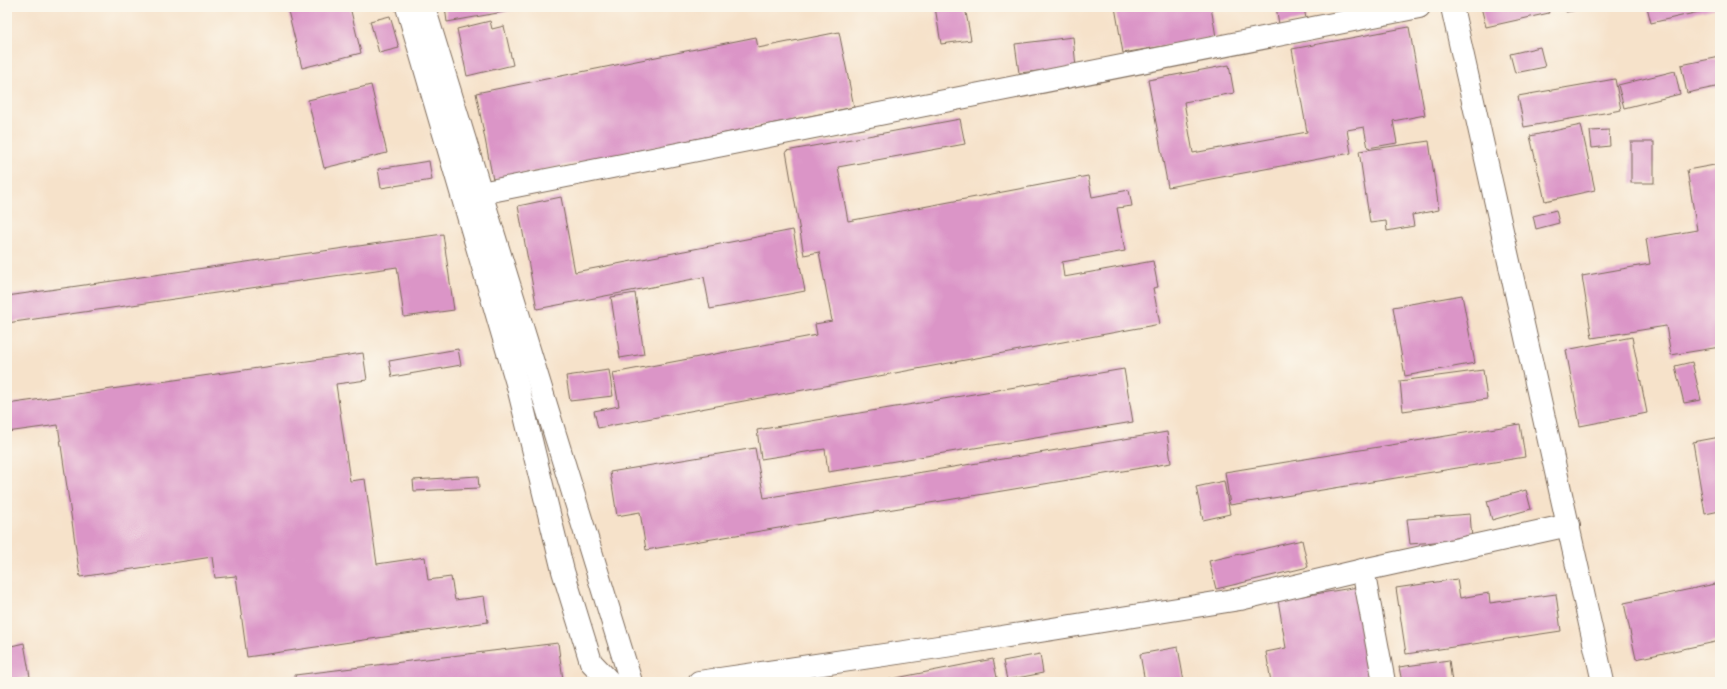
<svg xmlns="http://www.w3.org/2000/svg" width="1727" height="689" viewBox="0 0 1727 689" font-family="Dekko,sans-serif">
<rect width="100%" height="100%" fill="#fbf7ec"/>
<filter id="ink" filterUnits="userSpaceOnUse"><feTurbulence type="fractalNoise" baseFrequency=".025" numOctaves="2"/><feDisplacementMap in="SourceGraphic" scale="8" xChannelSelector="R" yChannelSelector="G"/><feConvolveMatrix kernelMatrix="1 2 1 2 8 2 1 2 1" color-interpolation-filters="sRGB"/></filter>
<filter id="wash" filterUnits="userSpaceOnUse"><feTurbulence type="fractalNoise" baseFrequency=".012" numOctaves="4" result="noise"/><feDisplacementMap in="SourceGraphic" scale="16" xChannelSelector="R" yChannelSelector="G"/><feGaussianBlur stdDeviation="0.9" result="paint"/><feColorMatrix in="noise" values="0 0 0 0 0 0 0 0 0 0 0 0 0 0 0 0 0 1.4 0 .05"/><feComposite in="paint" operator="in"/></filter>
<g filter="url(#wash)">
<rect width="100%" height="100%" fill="#f6e2ca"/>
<g id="blocks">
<g fill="#db95c7">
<path d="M287,7h63l11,46 -59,15z"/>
<path d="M445,7h81v1l-79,14z"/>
<path d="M935,7h30l6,33 -30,4z"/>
<path d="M1115,7h96l5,30 -93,16z"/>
<path d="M1276,7h28l2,12 -27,5z"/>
<path d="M1481,7h66l2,6 -63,14z"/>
<path d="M1565,7h24v1l-23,4z"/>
<path d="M1591,7h14v1l-13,2z"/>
<path d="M1647,7h69v1l-65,15z"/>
<path d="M390,16l9,32 -20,5 -9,-32z"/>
<path d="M490,21l2,8 12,-3 9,39 -46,11 -10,-47z"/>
<path d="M1409,27l16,88 -32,6 4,22 -29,5 -4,-21 -17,3 4,23 -183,34 -20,-107 81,-15 5,28 -50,9 9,51 114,-21 -15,-83z"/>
<path d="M839,32l15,75 -361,73 -17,-87 280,-56 2,11z"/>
<path d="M1073,37l3,30 -57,6 -4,-29z"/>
<path d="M1540,47l5,20 -30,6 -5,-19z"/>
<path d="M1720,57v29l-33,7 -6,-28z"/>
<path d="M1675,71l5,23 -56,14 -6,-23z"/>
<path d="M1615,79l6,31 -97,17 -6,-31z"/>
<path d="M371,85l16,68 -63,15 -16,-68z"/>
<path d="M960,119l5,25 -127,23 10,54 240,-45 4,21 37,-7 3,16 -15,2 8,43 -63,11 2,15 89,-16 5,26 -5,1 7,36 -562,104 -4,-17 25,-5 -6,-33 204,-38 -2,-11 17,-3 -13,-69 -15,3 -18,-104z"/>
<path d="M1581,125l14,65 -50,11 -15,-65z"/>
<path d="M1609,130l1,16 -18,2 -2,-17z"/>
<path d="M1429,141l10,69 -27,5 2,11 -27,5 -1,-10 -16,2 -11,-72z"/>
<rect x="1631" y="142" width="23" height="41"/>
<path d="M429,161l3,19 -51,8 -3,-19z"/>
<path d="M1720,164v183l-49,8 -5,-29 -74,12 -10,-62 68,-12 -4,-25 51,-9 -10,-60z"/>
<path d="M561,197l14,75 218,-42 12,61 -95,18 -6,-32 -167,32 -19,-103z"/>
<path d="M1556,210l3,13 -23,6 -3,-13z"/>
<path d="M443,234l11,76 -50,7 -7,-50 -390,56v-27z"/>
<path d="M635,293l9,61 -24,4 -9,-61z"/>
<path d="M1462,295l13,68 -70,13 -12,-69z"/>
<path d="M1632,337l15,76 -67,13 -14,-76z"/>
<path d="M458,349l3,16 -69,12 -3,-16z"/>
<path d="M363,353l4,27 -31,4 14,97 15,-2 12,85 48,-7 3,23 23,-3 4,23 29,-4 4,26 -241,35 -11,-81 -21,2 -3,-21 -132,20 -22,-152 -51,7v-28z"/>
<path d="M1692,362l9,38 -17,3 -9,-37z"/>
<path d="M1124,369l9,53 -305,50 -3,-23 -64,10 -4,-29z"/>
<path d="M609,370l4,26 -43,5 -4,-25z"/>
<path d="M1483,370l4,29 -84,12 -3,-30z"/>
<path d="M1520,424l5,33 -295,48 -5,-33z"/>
<path d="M1167,432l4,31 -525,87 -6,-38 -23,4 -7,-44 145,-24 9,50z"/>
<path d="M1720,437v74l-15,3 -12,-72z"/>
<path d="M478,476l1,12 -65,3 -1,-11z"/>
<path d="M1224,481l6,33 -27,6 -7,-33z"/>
<path d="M1526,490l5,19 -39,11 -5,-19z"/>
<path d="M1470,514l2,25 -62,5 -3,-25z"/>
<path d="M1302,540l6,27 -92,22 -7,-28z"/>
<path d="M1457,579l3,19 29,-5 1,10 66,-9 5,37 -155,23 -10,-66z"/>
<path d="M1720,583v58l-84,18 -12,-56z"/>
<path d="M1358,587l16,95h-103l-5,-30 20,-4 -8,-48z"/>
<path d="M24,643l6,34 -23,4v-34z"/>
<path d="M558,643l5,37 -13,2h-254l-1,-7z"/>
<path d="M1178,647l6,35h-39l-5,-28z"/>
<path d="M1040,654l3,19 -36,7 -4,-19z"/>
<path d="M993,659l5,23h-112v-2z"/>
<path d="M1449,660l3,22h-50l-3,-15z"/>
</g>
</g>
</g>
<g filter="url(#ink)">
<use href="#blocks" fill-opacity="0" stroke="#7c6a5a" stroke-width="1"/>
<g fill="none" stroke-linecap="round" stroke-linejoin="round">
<g stroke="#7c6a5a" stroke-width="24">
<g id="minor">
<path d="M407,7l111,380 45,184 28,91 19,20"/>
<path d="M424,7l207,675"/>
<path d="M1452,7l151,675"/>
<path d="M481,193l938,-186"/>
<path d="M1363,570l21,112"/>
<path d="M699,682l253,-37 288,-46 123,-29 206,-45"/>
</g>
</g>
<use href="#minor" stroke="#fff" stroke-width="22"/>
</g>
</g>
<rect width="1727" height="689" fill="none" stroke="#fbf7ec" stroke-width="24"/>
</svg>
